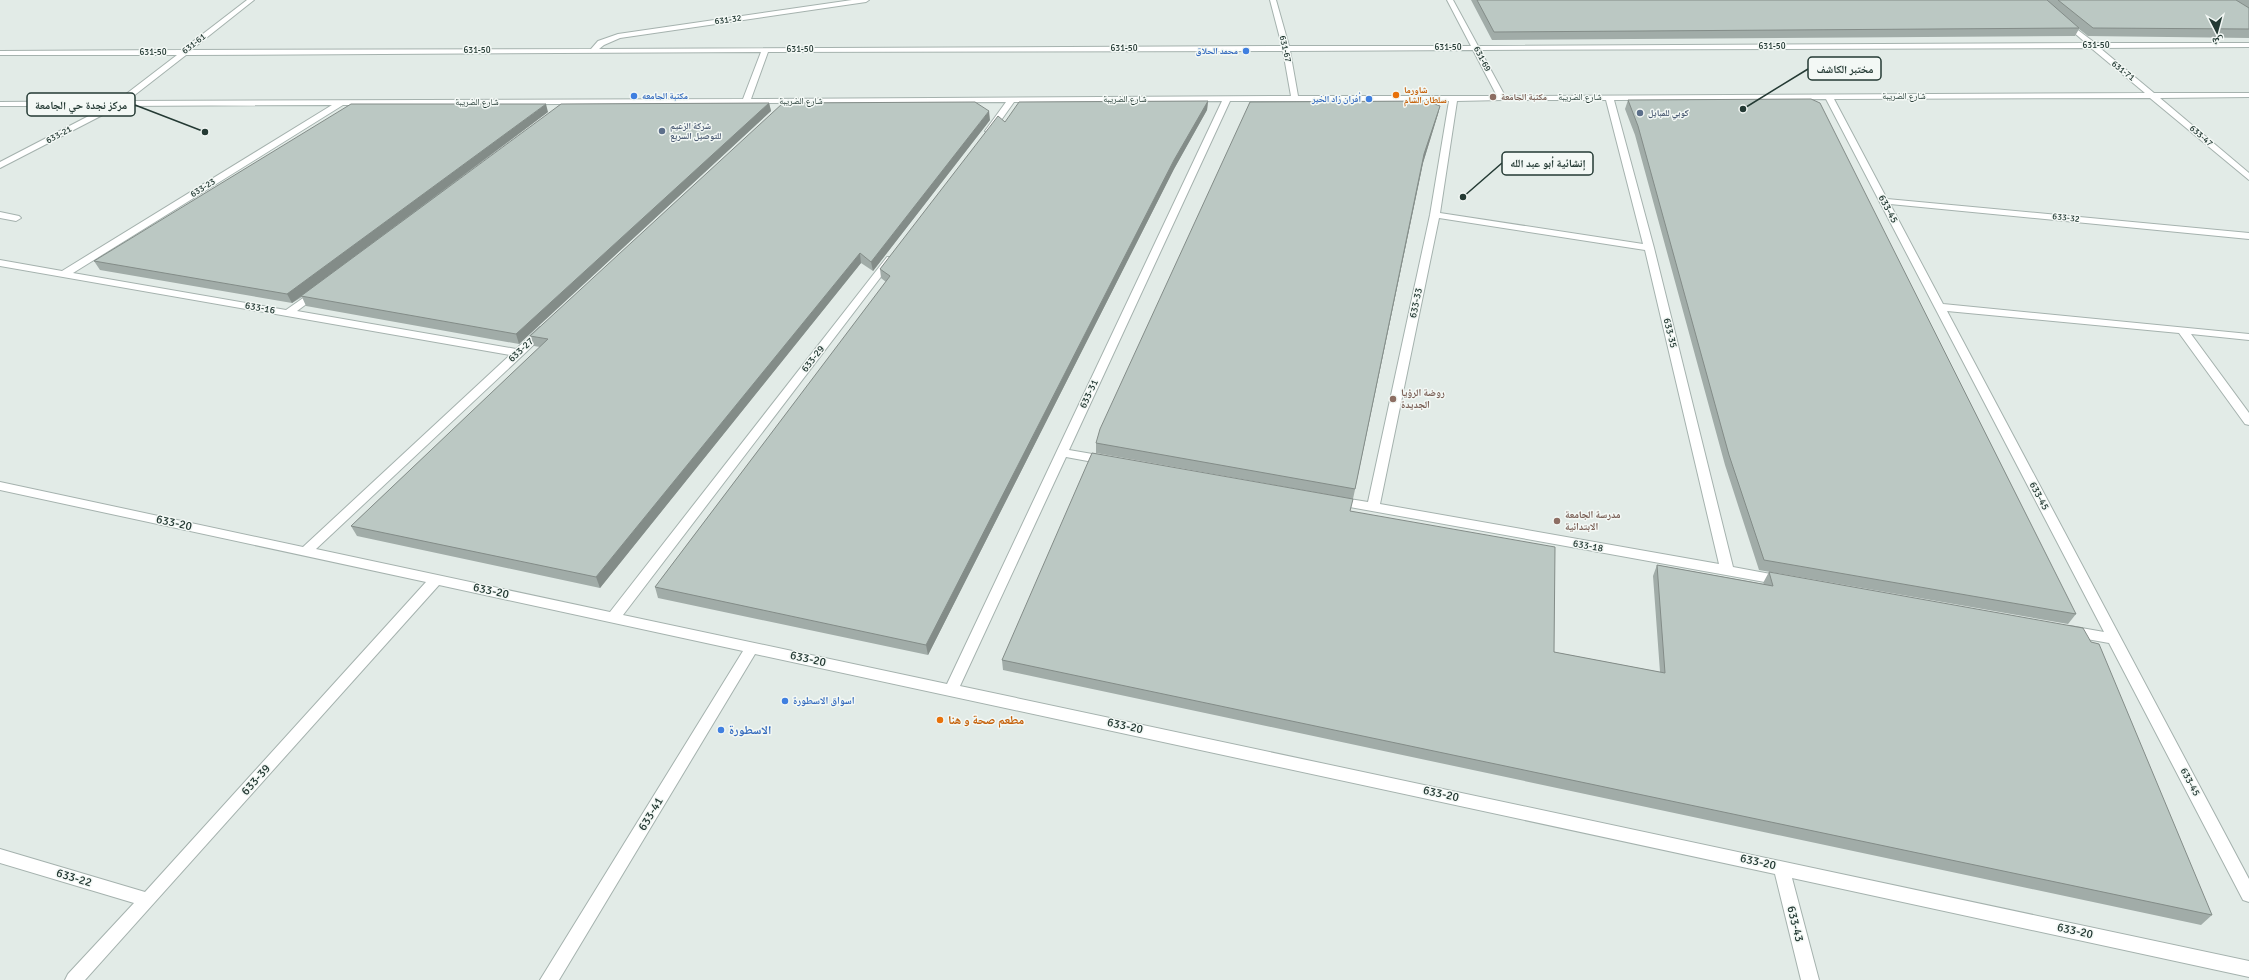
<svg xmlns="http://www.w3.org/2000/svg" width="2249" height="980" viewBox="0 0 2249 980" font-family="Signika,'Noto Naskh Arabic',sans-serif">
<rect width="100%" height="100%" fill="#e2ebe7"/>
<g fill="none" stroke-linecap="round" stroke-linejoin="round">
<g stroke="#a5b2ae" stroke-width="2">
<g id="minor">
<path d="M247,0h7l-63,50 400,-1 7,-8 20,-7 234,-34h17l-3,2 -246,36 -16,7 -5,4 683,-3 -12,-46h6l13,46h182l-24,-46h6l25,46 608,-3 -22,-19 -2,-1 4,-2 29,22h154v4l-149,1 54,45h95v4l-89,1 89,75v7l-99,-82 -316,1 53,100 362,34v6l-359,-35 53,100 306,30v6l-58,-6 58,79v12l-4,-1 -66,-91 -232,-22 302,568v23l-6,-2 -134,-257 -39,-7 -5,-1 -2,-4 2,-4 5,-1 34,6 -278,-533 -212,1 40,148 79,319 54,10 1,3 -1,3 -5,2 -449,-81 -2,-3 6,-4 31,5 62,-287 19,-114h-219l-161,349 35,6 6,4 -6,4 -38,-7 -106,229 1289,275v16l-457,-99 27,102h-18l-26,-106 -1020,-220 -196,326h-19l203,-329 -304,-66 -354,395h-20l3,-6 66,-71 -134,-40v-14l145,43 281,-310 -426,-92v-8l303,65 207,-192 -510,-89v-6l62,11 270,-166 -212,1 -120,62v-6l108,-56h-108v-4l117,-1 60,-46h-177v-4l182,-1zM2091,48l54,45 -640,3 -25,-46zM1473,50l24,46h-199l-8,-45zM1283,51l8,45 -540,3 17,-47zM761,52l-18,47 -616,2 59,-46zM1502,100h104l37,144 -203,-31 17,-112zM1222,101l-275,583 -324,-69 270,-354v-4h-6l-277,355 -294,-63 207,-194 25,-24 1,-2 -1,-2h-8l-24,22 -219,-38 23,-17 1,-2 -5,-3 -30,21 -213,-37 270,-168 663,-3 -21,29 4,2h3l22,-31zM1439,218l206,32 74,314 -339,-60z"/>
<path d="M0,212l19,4 2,2 -5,3 -16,-3z"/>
</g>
</g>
<use href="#minor" fill="#fff" fill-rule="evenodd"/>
</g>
<g fill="#a1aca8">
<path d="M1471,0h778v38l-161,-2 -9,-7 -4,7 -583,4z"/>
<path d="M1628,100l448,514 -8,10 -309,-54 -34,-105 -90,-330 -10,-26z"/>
<path d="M1208,101l-1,9 -33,59 -246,486 -270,-57 -3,-11 231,-305 -5,-4 -1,-9 125,-147z"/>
<path d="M769,103l2,8 -252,233 -213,-38 -4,-9 -10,6 -192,-33 -6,-9 454,-149 -102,77z"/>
<path d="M1440,106l-2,8 -15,49 -70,336 -257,-46v-10z"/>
<path d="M990,120l-117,151 -12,-8 -261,325 -243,-52 -6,-10 189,-179 -6,-1 -4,-10z"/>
<path d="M1351,511l203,141 106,20 -7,-96 4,-11 107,19 -1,-1 6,-11 443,343 -11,10 -1198,-255 -1,-10z"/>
</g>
<g fill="#838c88">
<path d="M1208,101l-1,9 -33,59 -246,486 -2,-10 248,-485z"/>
<path d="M769,103l2,8 -252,233 -3,-10z"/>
<path d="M546,104l2,8 -256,191 -5,-9z"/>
<path d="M1440,106l-2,8 -15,49 -70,336 71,-345z"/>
<path d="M989,111l1,9 -117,151 -2,-9z"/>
<path d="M860,253l1,10 -261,325 -4,-11z"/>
</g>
<g fill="#bbc8c3" stroke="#838c88">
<path d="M1477,0h570l32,28 -585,4z"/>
<path d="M2058,0h178l13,8v21l-156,-1z"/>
<path d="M1811,99l9,4 256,511 -312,-54 -35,-105 -91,-329 -10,-26z"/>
<path d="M1208,101l-34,59 -248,485 -271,-58 235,-311 -10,-7 118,-153 7,6 14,-20z"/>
<path d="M1427,101l13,5 -16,48 -69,335 -259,-46 4,-14 150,-327z"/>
<path d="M975,102l14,9 -118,151 -11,-9 -264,324 -245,-51 197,-187 -18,-3 253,-233z"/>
<path d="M769,103l-253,231 -215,-38 260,-192z"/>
<path d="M351,104h195l-259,190 -193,-33z"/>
<path d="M1092,453l261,46 -3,12 205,36 -1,105 111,21 -8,-108 116,21 -4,-14 314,56 8,14 8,2 113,271 -1210,-255z"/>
</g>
<g fill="#3f7fe0" stroke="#f3f8f5" stroke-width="1.5">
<circle cx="1246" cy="51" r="4"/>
<circle cx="634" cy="96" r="4"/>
<circle cx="1369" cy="99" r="4"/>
<circle cx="785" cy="701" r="4"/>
<circle cx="721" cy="730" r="4"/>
</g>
<g fill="#e8710a" stroke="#f3f8f5" stroke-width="1.5">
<circle cx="1396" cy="95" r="4"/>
<circle cx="940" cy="720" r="4"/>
</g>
<g fill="#8d6e63" stroke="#f3f8f5" stroke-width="1.5">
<circle cx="1493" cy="97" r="4"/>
<circle cx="1393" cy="399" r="4"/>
<circle cx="1557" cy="521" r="4"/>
</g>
<g fill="#5c6f8a" stroke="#f3f8f5" stroke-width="1.5">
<circle cx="1640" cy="113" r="4"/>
<circle cx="662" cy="131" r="4"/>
</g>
<g text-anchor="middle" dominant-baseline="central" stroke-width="3" stroke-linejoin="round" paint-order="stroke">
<g font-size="9" fill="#243a34" stroke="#f3f8f5">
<text transform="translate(728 20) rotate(-8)">631-32</text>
<text transform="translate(194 44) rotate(-38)">631-61</text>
<text x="2096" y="45">631-50</text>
<text x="1772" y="46">631-50</text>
<text x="1448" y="47">631-50</text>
<text x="1124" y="48">631-50</text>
<text x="800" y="49">631-50</text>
<text transform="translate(1285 49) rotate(77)">631-67</text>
<text x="477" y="50">631-50</text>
<text x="153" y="52">631-50</text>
<text transform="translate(1482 59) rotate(62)">631-69</text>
<text transform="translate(2123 71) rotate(38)">631-71</text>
<text x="1904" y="96">شارع الضريبة</text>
<text x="1580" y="97">شارع الضريبة</text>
<text x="1125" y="99">شارع الضريبة</text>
<text x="801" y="101">شارع الضريبة</text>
<text x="477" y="102">شارع الضريبة</text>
<text transform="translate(59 135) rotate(-28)">633-21</text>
<text transform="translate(2201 136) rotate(41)">633-47</text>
<text transform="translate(203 188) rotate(-32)">633-23</text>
<text transform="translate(2066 218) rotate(6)">633-32</text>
</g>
<g font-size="9" font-weight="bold" fill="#366cbe" stroke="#f3f8f5" text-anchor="end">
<text x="1238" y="51">محمد الحلاق</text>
<text x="642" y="96" text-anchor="start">مكتبة الجامعه</text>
<text x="1361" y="99">أفران زاد الخير</text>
</g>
<g font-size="9" font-weight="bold" fill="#c56008" stroke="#f3f8f5" text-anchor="start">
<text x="1404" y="90">شاورما<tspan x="1404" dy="10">سلطان الشام</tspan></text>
</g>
<g font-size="9" font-weight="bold" fill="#785e54" stroke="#f3f8f5" text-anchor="start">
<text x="1501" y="97">مكتبة الجامعة</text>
</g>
<g font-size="9" font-weight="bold" fill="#4e5e75" stroke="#f3f8f5" text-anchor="start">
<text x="1648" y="113">كوبي للمبايل</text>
<text x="670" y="126">شركة الزعيم<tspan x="670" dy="10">للتوصيل السريع</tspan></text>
</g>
<g font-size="10" fill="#243a34" stroke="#f3f8f5">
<text transform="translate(1888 209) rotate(62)">633-45</text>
<text transform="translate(1416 303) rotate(-78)">633-33</text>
<text transform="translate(260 308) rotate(10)">633-16</text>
<text transform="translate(1670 333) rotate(76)">633-35</text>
<text transform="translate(521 350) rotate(-43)">633-27</text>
<text transform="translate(813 359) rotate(-52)">633-29</text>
<text transform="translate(1089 394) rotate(-65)">633-31</text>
<text transform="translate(2039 496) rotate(62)">633-45</text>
<text transform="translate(1588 546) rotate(10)">633-18</text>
<text transform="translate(2190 782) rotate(62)">633-45</text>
</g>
<g font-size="10" font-weight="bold" fill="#785e54" stroke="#f3f8f5" text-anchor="start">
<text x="1401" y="393">روضة الرؤيا<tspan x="1401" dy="12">الجديدة</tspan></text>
<text x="1565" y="515">مدرسة الجامعة<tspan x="1565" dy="12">الابتدائية</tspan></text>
</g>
<g font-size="10" font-weight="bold" fill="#366cbe" stroke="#f3f8f5" text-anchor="start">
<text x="793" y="701">اسواق الاسطورة</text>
</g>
<g font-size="12" fill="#243a34" stroke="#f3f8f5">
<text transform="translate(174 523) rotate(12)">633-20</text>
<text transform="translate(491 591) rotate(12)">633-20</text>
<text transform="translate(808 659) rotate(12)">633-20</text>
<text transform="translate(1125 726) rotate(12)">633-20</text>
<text transform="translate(256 780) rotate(-48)">633-39</text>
<text transform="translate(1441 794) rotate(12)">633-20</text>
<text transform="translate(651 814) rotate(-59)">633-41</text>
<text transform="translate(1758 862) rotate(12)">633-20</text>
<text transform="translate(74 878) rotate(17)">633-22</text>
<text transform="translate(1795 924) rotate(76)">633-43</text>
<text transform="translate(2075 931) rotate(12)">633-20</text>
</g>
<g font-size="12" font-weight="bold" fill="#c56008" stroke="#f3f8f5" text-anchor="start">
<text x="948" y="720">مطعم صحة و هنا</text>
</g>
<g font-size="12" font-weight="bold" fill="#366cbe" stroke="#f3f8f5" text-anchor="start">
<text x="729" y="730">الاسطورة</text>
</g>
</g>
<path fill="none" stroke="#243a34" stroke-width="1.5" d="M1743 109L1808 69M205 132L135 105M1463 197L1502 163"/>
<g fill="#243a34" stroke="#f3f8f5" stroke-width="1.5">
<circle cx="1743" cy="109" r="4"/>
<circle cx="205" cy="132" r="4"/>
<circle cx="1463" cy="197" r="4"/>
</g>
<g fill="#f3f8f5" stroke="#243a34" stroke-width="1.5">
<rect x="1808" y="57" width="73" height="23" rx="4"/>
<rect x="27" y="93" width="108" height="23" rx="4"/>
<rect x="1502" y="152" width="91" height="23" rx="4"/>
</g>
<g font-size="11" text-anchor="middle" font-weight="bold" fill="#243a34">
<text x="1845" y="73">مختبر الكاشف</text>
<text x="81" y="109">مركز نجدة حي الجامعة</text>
<text x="1548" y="167">إنشائية أبو عبد الله</text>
</g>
<g transform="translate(2217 32) rotate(174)" stroke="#f3f8f5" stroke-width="3" paint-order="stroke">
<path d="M0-3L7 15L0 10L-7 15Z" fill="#243a34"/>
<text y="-6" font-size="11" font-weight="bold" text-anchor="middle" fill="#243a34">ش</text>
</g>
</svg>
